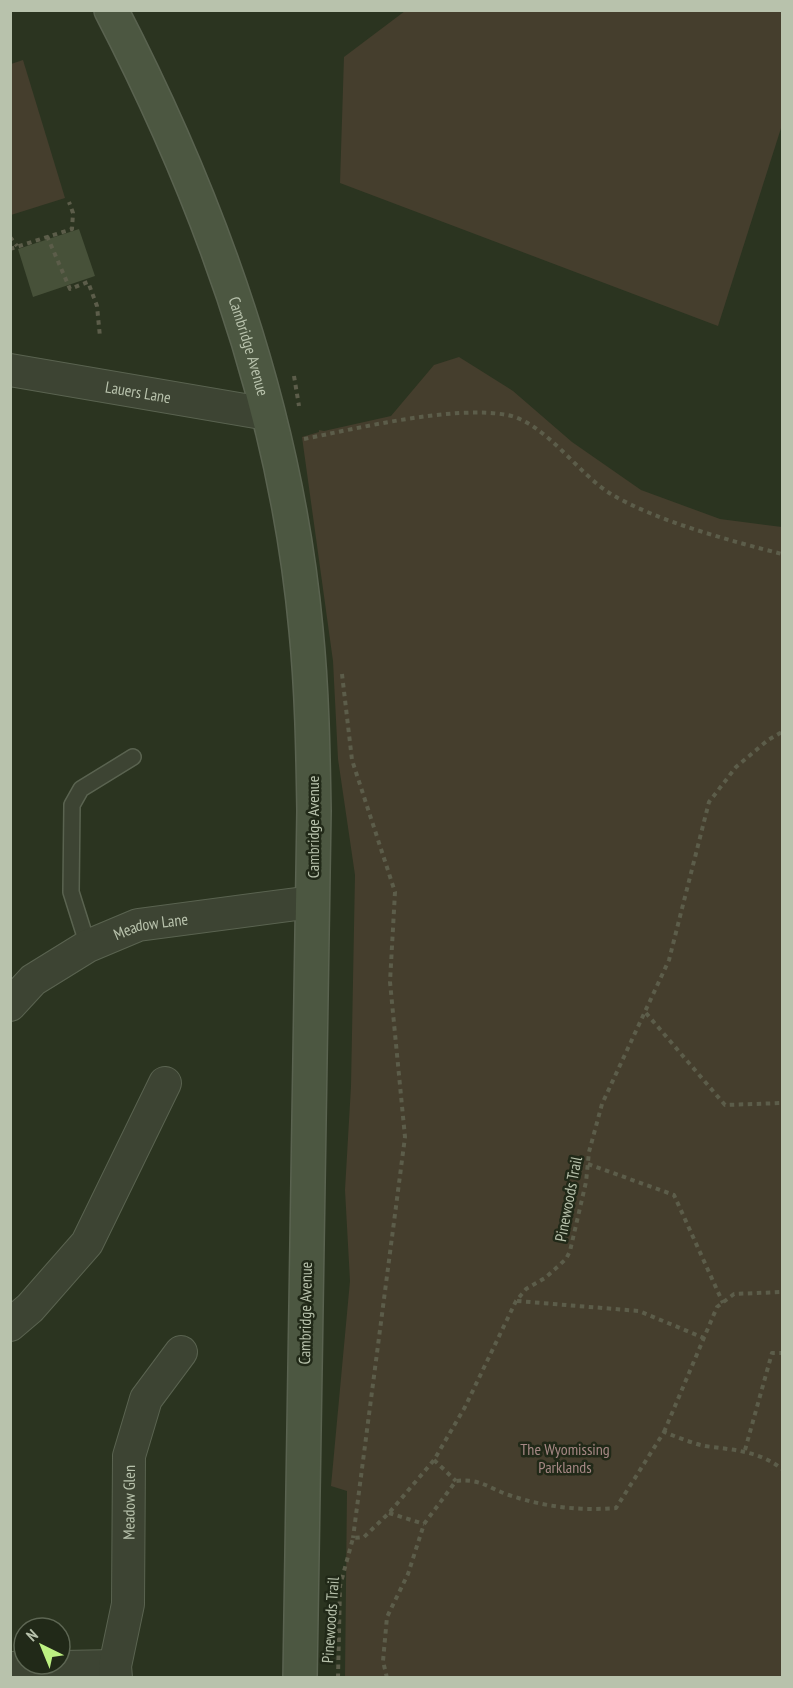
<svg xmlns="http://www.w3.org/2000/svg" width="793" height="1688" viewBox="0 0 793 1688" font-family="'PT Sans Narrow',sans-serif">
<rect width="100%" height="100%" fill="#2b3420"/>
<g fill="#453e2d">
<path d="M405,11h377v114l-64,201 -378,-143 4,-126z"/>
<path d="M23,60l42,138 -54,17v-151z"/>
<path d="M459,357l54,34 59,51 69,48 79,29 62,8v1150h-437l2,-186 -16,-5 19,-205 -5,-91 6,-104 4,-211 -17,-116 -5,-98 -31,-224 17,-5v-2l5,1 67,-15 43,-51z"/>
</g>
<path fill="#475139" d="M79,229l16,47 -62,21 -15,-48z"/>
<g fill="none" stroke-linecap="round" stroke-linejoin="round">
<g stroke="#5a6350" stroke-width="18">
<path id="lane" d="M88,946l-17,-54 1,-87 9,-16 52,-32"/>
</g>
<g stroke="#5a6350" stroke-width="34">
<g id="street">
<path id="s1" d="M10,370l258,44"/>
<path id="s2" d="M10,1005l23,-25 55,-34 50,-21 174,-23"/>
<path d="M10,1325l20,-17 57,-65 78,-160"/>
<path d="M10,1668l105,-2"/>
<path id="s3" d="M116,1678l-1,-12 13,-62 1,-148 17,-57 35,-47"/>
</g>
</g>
<g stroke="#5a6350" stroke-width="36">
<g id="secondary">
<path id="s4" d="M111,10c100,193 175,402 195,620 6,60 7,120 8,181l-14,867"/>
</g>
</g>
<g stroke="#5c5d4a" stroke-width="4" stroke-dasharray="4.5 4.5" stroke-linecap="butt">
<path d="M47,236l23,53 18,-7 9,24 3,31"/>
<path d="M10,237l7,9"/>
<path d="M10,249l62,-20 1,-16 -4,-11"/>
<path d="M294,376l5,30"/>
<path d="M304,439c55,-11 149,-34 203,-24 38,7 71,59 104,79 45,27 120,47 171,60"/>
<path d="M342,674l10,86 43,132 -5,90 15,155 -52,401"/>
<path d="M646,1013l79,92 57,-2"/>
<path d="M588,1164l86,31 49,108"/>
<path d="M517,1301l122,10 65,27"/>
<path d="M664,1432l53,-125 17,-13 48,-2"/>
<path d="M745,1450l27,-97h10"/>
<path d="M434,1460l22,21"/>
<path d="M389,1513l35,11"/>
<path d="M338,1678l2,-92 13,-48 11,-1 25,-24 45,-53 31,-53 51,-106 10,-12 19,-11 21,-19 4,-8 16,-69 3,-30 13,-48 67,-144 40,-158 27,-35 32,-27 14,-8"/>
<path d="M387,1678l-4,-17 4,-44 21,-43 16,-50 32,-43c24,-3 32,7 53,14 35,12 71,16 107,13l48,-76c13,5 27,11 41,14 29,4 54,5 77,23"/>
</g>
<use href="#lane" stroke="#3d4433" stroke-width="15"/>
<use href="#street" stroke="#3d4433" stroke-width="32"/>
<use href="#secondary" stroke="#4c5741" stroke-width="33"/>
</g>
<g text-anchor="middle" dominant-baseline="central" stroke-width="5" stroke-linejoin="round" paint-order="stroke">
<g font-size="16" fill="#b8c2ac" stroke="#212918">
<text stroke="none"><textPath href="#s4" startOffset="364">Cambridge Avenue</textPath></text>
<text stroke="none"><textPath href="#s1" startOffset="130">Lauers Lane</textPath></text>
<text transform="translate(313 827) rotate(-90)">Cambridge Avenue</text>
<text stroke="none"><textPath href="#s2" startOffset="165">Meadow Lane</textPath></text>
<text transform="translate(568 1199) rotate(-79)">Pinewoods Trail</text>
<text transform="translate(305 1313) rotate(-89)">Cambridge Avenue</text>
<text stroke="none"><textPath href="#s3" startOffset="177">Meadow Glen</textPath></text>
<text transform="translate(330 1620) rotate(-86)">Pinewoods Trail</text>
</g>
<g font-size="16" fill="#a68885" stroke="#212918">
<text x="565" y="1449">The Wyomissing<tspan x="565" dy="18">Parklands</tspan></text>
</g>
</g>
<rect width="793" height="1688" fill="none" stroke="#b8c2ac" stroke-width="24"/>
<g transform="translate(42 1646) rotate(317)"><circle r="28" fill="#212918" stroke="#5d6653" stroke-width="1.5"/>
<path d="M0-4.5L10 22L0 15L-10 22Z" fill="#bdf182"/>
<text y="-9" font-size="16" font-weight="bold" text-anchor="middle" fill="#b8c2ac">N</text>
</g>
</svg>
